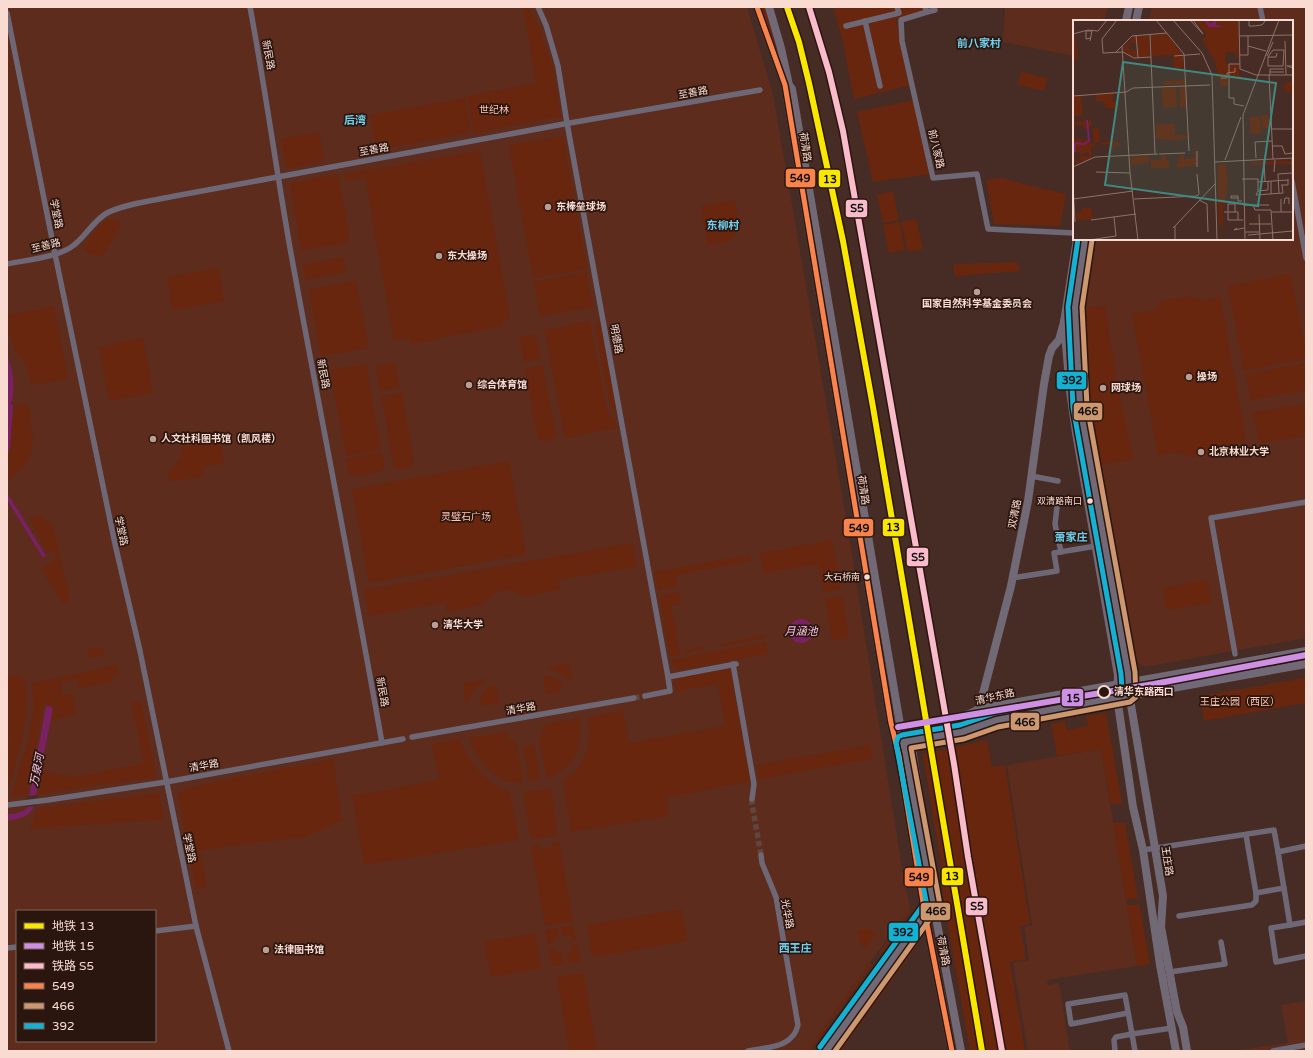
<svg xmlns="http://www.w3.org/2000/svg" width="1313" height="1058" viewBox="0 0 1313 1058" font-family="'Varela Round','Noto Sans SC',sans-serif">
<rect width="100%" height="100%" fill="#462c24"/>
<g fill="#5d2c1c" fill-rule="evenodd">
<path d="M7,7h740l26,87 72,418 59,368 6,27 -1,4 -33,43 -69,97h-800zM17,911h138v130h-138z"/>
<path d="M1005,7h103l-4,14h-30v35l-71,-14z"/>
<path d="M1152,7h154v631l-161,29 -11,-7 -25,-135v-12l-25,-121 -4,-64 7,-50 8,-39h197v-218h-143z"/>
<path d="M1101,749l36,217 -90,14 1,5 11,-2 11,68h-42l-15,-88 16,-3 -5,-33 8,-2 -25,-160z"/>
<path d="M1306,1001v50h-72l54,-8 -7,-38z"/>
</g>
<g fill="#69260e">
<path d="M523,7h5l12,22 13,39 8,48 -87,17 -7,-37 69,-13z"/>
<path d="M758,7h8l10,29 3,21z"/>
<path d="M833,7h90l1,5 -28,7 14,66 -56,14 -12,-61z"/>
<path d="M1021,72l27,6 -4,13 -26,-6z"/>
<path d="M465,98l6,34 -94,18 -7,-35z"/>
<path d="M914,100l16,74 -57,8 -16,-70z"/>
<path d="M319,132l5,29 -37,7 -6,-29z"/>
<path d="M563,136l24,133 -54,9 -24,-133z"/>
<path d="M480,151l30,167 -8,2 1,6 -92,18 -2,-6 -15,3 -29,-164 -19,4 -1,-7z"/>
<path d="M338,174l12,68 -49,8 -11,-67z"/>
<path d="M1000,178l66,16 -6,32 -66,-2 -8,-44z"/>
<path d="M893,191l6,29 -16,3 -6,-28z"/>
<path d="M734,200l6,27 -10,14 -23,4 -6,-39z"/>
<path d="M111,219h7l2,7 -17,30 -15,-2 -3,-5v-3c7,-10 14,-24 26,-27z"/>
<path d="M916,219l7,30 -15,3 -7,-30z"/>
<path d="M899,222l6,28 -16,3 -6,-28z"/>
<path d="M343,257l3,15 -40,8 -3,-15z"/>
<path d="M1017,262l3,9 -65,5 -2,-12z"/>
<path d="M219,268l5,33 -52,9 -5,-33z"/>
<path d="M586,272l7,35 -53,9 -6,-34z"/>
<path d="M1290,274l16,78v7l-62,12 -16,-85z"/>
<path d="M356,281l13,67 -48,8 -12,-67z"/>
<path d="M1191,296l11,4 18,-3 26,144 -19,4 -9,8 -28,4 -14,-5 -18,3 -26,-141 24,-4 4,-9z"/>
<path d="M54,306l14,73 -37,6 -4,-17 -5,-10 -8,-9 -7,-21v-13z"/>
<path d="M1105,306l12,79 16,74 -34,7 -11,-75 -6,-83z"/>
<path d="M600,318l18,98 -9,-15 -14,-73z"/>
<path d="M590,321l18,94h2l5,6 2,7 -52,10 -3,-13 30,-7 -30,6 -17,-94z"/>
<path d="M535,334l6,25 -17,3 -5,-25z"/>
<path d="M143,338l10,55 -44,8 -10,-54z"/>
<path d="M395,362l5,25 -20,4 -4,-25z"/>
<path d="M1306,363v27l-55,10 -5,-26z"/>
<path d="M366,364l15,86 -35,6 -16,-86z"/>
<path d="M542,365l14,71c-6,6 -10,6 -18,3l-13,-70z"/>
<path d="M402,393l12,69c-6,8 -11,8 -20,5l-13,-71z"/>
<path d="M28,404c3,18 10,45 -3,61 -5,6 -12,12 -18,17v-25l3,-9 1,-17 3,-26z"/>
<path d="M1306,404v32l-47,7 -6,-31z"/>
<path d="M218,431l6,32 -22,4 1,9 -33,6 -2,-11c13,-8 16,-19 13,-34z"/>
<path d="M382,452l3,13 -3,6 -28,6 -6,-5 -2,-13z"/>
<path d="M509,461l17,93 -157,29 -17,-94z"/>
<path d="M40,516l13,9 17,77 -7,1 -22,-34 16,-11 -4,-8 -5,4 -19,-36z"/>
<path d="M832,540l9,49 -17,3 -6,-28 -54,9 -4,-20z"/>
<path d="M632,543l4,24 -78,13 2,10 -36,6 -12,-5h-13l-7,4 -10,10 -35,7 -1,-10 -77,14 -5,-26z"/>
<path d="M750,555l1,6 -75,14 2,11 -20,4 -4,-18z"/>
<path d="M1207,580l4,23 -45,7 -3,-22z"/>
<path d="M679,592l2,12 -10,2 9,49 -10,1 -11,-60z"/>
<path d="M842,596l7,38 -2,4 -15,3 -7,-42z"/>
<path d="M764,635l1,3 -45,9v-3z"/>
<path d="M766,642l2,12 -90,16 -5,-4 -2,-6z"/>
<path d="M704,646l1,3 -20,4v-3z"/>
<path d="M102,647l2,8 -15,3 -2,-8z"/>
<path d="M568,664l4,14 -2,3c-8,-8 -14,-11 -24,-13z"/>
<path d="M117,665l2,10 -7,1 1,5 -34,7 -2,-9 -17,3 3,13 9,-2 4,21 -24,6 2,-14 -10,-2 -17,92 -16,1 17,-58 6,-33 -2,-23z"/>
<path d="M730,668l21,113 -85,17 3,18 -98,16 -8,-51c24,-16 29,-36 25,-64l35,-6 6,32 96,-17 -7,-42 -42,7 -2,-13z"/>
<path d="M19,674l4,3 4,18 -4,40 -14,54 -2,-13v-31l3,-1 -3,-14v-53z"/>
<path d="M543,676c7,0 16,2 19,10l-3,6 -13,2z"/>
<path d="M492,678c-15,7 -19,12 -26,27l-3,-19 2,-3z"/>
<path d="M1306,678v25l-102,18 -4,-25z"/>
<path d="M496,685l3,18 -16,3 -2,-2 -2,-4c4,-8 8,-13 17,-15z"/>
<path d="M141,701l15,76 -118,17 5,-23 33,6 68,-14 -12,-60z"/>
<path d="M1106,713l16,90 -11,2 -10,-56 -44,7 -6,-32 14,-3 2,9 21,-4 -2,-10z"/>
<path d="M580,718c2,28 -4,52 -33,60l-8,-38 4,-9v-6z"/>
<path d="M508,732l1,6 8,7 6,37c-28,3 -45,-20 -54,-44z"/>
<path d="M460,739c12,28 22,41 50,53l9,48 -155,25 -12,-69 87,-16 -7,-36z"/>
<path d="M987,740l5,27 13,-2 25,159 -10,2 6,33 -16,3 15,89h-55l-26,-149 -4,-44 -17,-104z"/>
<path d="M534,745l6,34 -11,2 -6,-34z"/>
<path d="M870,745l2,14 -113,20 -2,-14z"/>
<path d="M333,759l9,61 -37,17 -105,13 7,36 -11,3 -18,-94 8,-7z"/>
<path d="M550,788l8,47 -27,4 -8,-47z"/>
<path d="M159,793l5,26 -134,10 8,-21z"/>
<path d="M1113,823h12l13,75 -12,2z"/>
<path d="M559,842l14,79 -28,5 -14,-80 9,-2 1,6 11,-2 -1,-5z"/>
<path d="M914,904l1,1 -34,49 -2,-1z"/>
<path d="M1139,904l11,60 -13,2 -10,-61z"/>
<path d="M681,909l6,32 -94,16 -6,-32z"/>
<path d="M573,925l3,15 -5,1 -1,-6 -7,1 -2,-9z"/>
<path d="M558,928l1,9 -6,1 1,5 -6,1 -3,-14z"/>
<path d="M868,929l8,4 -10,15 -6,-4 -2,-13z"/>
<path d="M535,933l6,35 -50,9 -6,-35z"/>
<path d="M918,938v6l-77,107h-7z"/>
<path d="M577,944l3,17 -11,2 -2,-10 5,-1 -1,-7z"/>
<path d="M555,948l1,6 6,-1 2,10 -12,3 -3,-17z"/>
<path d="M870,963l2,2 -62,86h-3z"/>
<path d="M583,973l14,78h-28l-12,-74z"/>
</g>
<g fill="#792163">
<path d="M7,355c6,14 8,30 5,46h-5z"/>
<path d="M7,405h6l-3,43 -3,8z"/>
<path d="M8,494l38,62 -3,2 -36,-58z"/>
<circle cx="801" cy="631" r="12"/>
<path d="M49,706l4,2 -20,101c-7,9 -16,10 -26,12v-7c7,0 14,-1 20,-6l19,-101z"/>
</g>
<path fill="#462c24" d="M38,795l-2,11 -11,1 2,-11z"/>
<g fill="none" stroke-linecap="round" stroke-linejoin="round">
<path stroke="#792163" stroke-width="7" d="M7,408l1,-15"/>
<g stroke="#61463e" stroke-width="5.5" stroke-dasharray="5.5 3" stroke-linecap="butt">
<path d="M634,698l11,-2"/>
<path d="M752,799v5l9,51"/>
</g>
<g stroke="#6e6876" stroke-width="5.5">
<path d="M250,7c15,80 26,161 40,241 30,165 63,330 92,495"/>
<path d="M538,7l8,18 12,41 9,57 101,554"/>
<path d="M925,7l2,5 -26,8 1,21 31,137 44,-4 11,55 86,4"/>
<path d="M1260,7l3,14"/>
<path d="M927,12l8,-2"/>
<path d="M7,13l48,241 60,290 25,107 56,275 33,125"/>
<path d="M865,21l15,65"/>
<path d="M846,26l53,-13 -2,-6"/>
<path d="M1292,181l14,77"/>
<path d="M7,264c19,-4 53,-7 67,-19 12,-9 19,-24 33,-32 16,-9 49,-13 68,-17l389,-72 196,-34"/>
<path d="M1031,476l27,5"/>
<path d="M1058,499l-3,25 6,28"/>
<path d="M1012,578l45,-7 -3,-18 42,-7"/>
<path d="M1235,654l-24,-136 95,-16"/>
<path d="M733,664l21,120 -2,15"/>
<path d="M645,696l25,-5 -2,-14 68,-13"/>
<path d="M412,737l222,-39"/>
<path d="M7,805l41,-5 118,-18 237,-43"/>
<path d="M1246,835l10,58 28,-5"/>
<path d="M1143,850l131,-20 4,22 28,-6"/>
<path d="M1278,852l12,73 16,-3"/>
<path d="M1179,916l73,-11 4,-4v-8"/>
<path d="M1290,925l-19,3 5,34 30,-6"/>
<path d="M155,931l41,-5"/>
<path d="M7,948l10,-1"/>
<path d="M1170,972l55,-8 -4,-22"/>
<path d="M1128,1013l-57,11 -3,-20 57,-9 7,39 40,-6"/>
<path d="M748,1051c19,-4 45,-3 50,-26l-22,-128 -14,-34 -1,-8"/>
<path d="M1115,1051l-1,-11 2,-3 16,-3 3,17"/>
<path d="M1273,1051l33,-6"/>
</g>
<g stroke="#726977" stroke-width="8">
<path d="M757,7l28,78 106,638 8,33 26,158 27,137"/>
<path d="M769,7l12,41 8,37 3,4 111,653 58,309"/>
<path d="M1126,21l3,-14"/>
<path d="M1136,21l3,-14"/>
<path d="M1085,239l-10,68 2,56 3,44 48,266 3,32 32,191 -2,31 16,85 6,15 4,24"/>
<path d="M1064,322l6,69 6,42 42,242 -1,22 16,110 10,43 17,115 16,86"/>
<path d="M979,709l32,-123 17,-85 16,-117 5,-28 3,-8 7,-8 5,-18 13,-83"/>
<path d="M898,733l3,-5c27,-4 54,-5 78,-19l327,-58"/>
<path d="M900,740l3,2 59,-10 34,-12 20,-4 290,-52"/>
<path d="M917,740l-4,4 -1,5 17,108"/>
<path d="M826,1051l101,-139"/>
</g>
<g stroke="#2b160f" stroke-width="8">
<path id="bus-1" d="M757,7l28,78 106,638 8,33 26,158 27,137"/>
</g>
<g stroke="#2b160f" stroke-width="8">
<path id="bus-2" d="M835,1051l105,-146 -29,-157 53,-9 34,-12 132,-25 6,-5 -1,-25 -48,-266 -5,-99 10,-67"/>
</g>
<g stroke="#2b160f" stroke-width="8">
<path id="bus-3" d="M820,1047l106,-146 -30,-158 2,-6 4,-2 58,-10 35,-12 127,-24 -1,-15 -48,-267 -5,-100 10,-68"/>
</g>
<use href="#bus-1" stroke="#f8844c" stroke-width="5"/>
<use href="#bus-2" stroke="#cd976f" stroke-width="5"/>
<use href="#bus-3" stroke="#13b2d5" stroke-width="5"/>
<g stroke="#2b160f" stroke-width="9">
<path id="rail-1" d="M809,7l20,65 14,59 111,633 14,93 34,194"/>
</g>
<use href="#rail-1" stroke="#fabbcb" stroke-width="6"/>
<g stroke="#2b160f" stroke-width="9">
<path id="metro-1" d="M787,7l12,35 10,41 34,158 30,166 109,644"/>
</g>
<g stroke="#2b160f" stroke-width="9">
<path id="metro-2" d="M898,727l256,-43 152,-29"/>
</g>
<use href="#metro-1" stroke="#f9e700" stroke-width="6"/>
<use href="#metro-2" stroke="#cd90e4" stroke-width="6"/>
</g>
<g fill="#ba9e94" stroke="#2b160f" stroke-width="1.5">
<circle cx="548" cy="207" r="4"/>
<circle cx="439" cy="256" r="4"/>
<circle cx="977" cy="292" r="4"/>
<circle cx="1189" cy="377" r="4"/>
<circle cx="469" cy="385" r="4"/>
<circle cx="1103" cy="388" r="4"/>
<circle cx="153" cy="439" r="4"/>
<circle cx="1201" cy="452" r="4"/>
<circle cx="435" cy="625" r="4"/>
<circle cx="266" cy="950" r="4"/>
</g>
<g fill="#f9dbd1" stroke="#2b160f" stroke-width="1.5">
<circle cx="1090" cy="501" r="3.5"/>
<circle cx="867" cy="577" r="3.5"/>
</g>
<circle fill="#2b160f" stroke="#f9dbd1" stroke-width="2" cx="1104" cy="692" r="6"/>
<g text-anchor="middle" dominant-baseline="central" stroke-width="3.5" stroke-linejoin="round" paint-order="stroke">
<g font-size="9" fill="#f9dbd1" stroke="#2b160f" text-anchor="end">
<text x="1082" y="501">双清路南口</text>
<text x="860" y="577">大石桥南</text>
</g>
<g font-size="10" fill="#f9dbd1" stroke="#2b160f">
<text transform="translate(268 55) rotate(80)">新民路</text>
<text transform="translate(693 93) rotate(-10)">至善路</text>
<text transform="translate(805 147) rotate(81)">荷清路</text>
<text transform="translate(936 149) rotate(77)">前八家路</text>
<text transform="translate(374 150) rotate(-10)">至善路</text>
<text transform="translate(56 214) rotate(79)">学堂路</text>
<text transform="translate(46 246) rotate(-14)">至善路</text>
<text transform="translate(616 339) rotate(80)">明德路</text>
<text transform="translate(323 374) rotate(79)">新民路</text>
<text transform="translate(863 490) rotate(81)">荷清路</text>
<text transform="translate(1015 514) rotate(-79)">双清路</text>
<text transform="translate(121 531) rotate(78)">学堂路</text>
<text transform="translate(382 692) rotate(80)">新民路</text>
<text transform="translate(995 697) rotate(-13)">清华东路</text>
<text transform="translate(521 709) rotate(-10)">清华路</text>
<text transform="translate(204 766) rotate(-10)">清华路</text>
<text transform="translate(189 848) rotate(78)">学堂路</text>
<text transform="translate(1167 861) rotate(81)">王庄路</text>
<text transform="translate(787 914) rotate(79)">光华路</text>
<text transform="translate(943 951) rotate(79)">荷清路</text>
</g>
<g font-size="10" fill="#ffc4b1" stroke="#2b160f">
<text x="494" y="110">世纪林</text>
<text x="466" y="517">灵璧石广场</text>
<text x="1240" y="702">王庄公园（西区）</text>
</g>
<g font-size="10" font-weight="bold" fill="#f9dbd1" stroke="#2b160f" text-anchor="start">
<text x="556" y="207">东棒垒球场</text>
<text x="447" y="256">东大操场</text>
<text x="977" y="304" text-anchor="middle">国家自然科学基金委员会</text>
<text x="1197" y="377">操场</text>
<text x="477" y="385">综合体育馆</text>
<text x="1111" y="388">网球场</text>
<text x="161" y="439">人文社科图书馆（凯风楼）</text>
<text x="1209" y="452">北京林业大学</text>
<text x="443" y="625">清华大学</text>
<text x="274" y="950">法律图书馆</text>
</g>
<g font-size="10" font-weight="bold" fill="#f9dbd1" stroke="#2b160f" text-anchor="start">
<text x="1114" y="692">清华东路西口</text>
</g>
<g font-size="11" font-weight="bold" fill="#6fd1ed" stroke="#2b160f">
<text x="979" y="43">前八家村</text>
<text x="355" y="120">后湾</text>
<text x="723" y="225">东柳村</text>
<text x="1071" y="537">萧家庄</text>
<text x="795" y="948">西王庄</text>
</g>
<g font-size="11" font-style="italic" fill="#f8c5e8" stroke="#2b160f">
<text x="801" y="631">月涵池</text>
<text transform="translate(37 770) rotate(-79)">万泉河</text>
</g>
</g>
<g transform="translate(1073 20)">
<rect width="220" height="220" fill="#462c24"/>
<path d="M122,0h43l1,39 -5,-7h-9l1,12 -13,-6 -11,-18 5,-5zM94,14l16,21 -31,1 -1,-21zM0,15h2l3,24h-5zM62,16l1,7h-5l-3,5 4,3 4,-1 1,7 -13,-5v-5zM64,16h12l1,20 -12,1zM110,36v12l-9,1 -1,-12zM141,39l15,6 1,12v-12h9l1,12 -13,2v7l-6,1zM110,49l3,15 -22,1v-4l20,-1zM211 67a5 5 0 1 1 10 0a5 5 0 1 1-10 0ZM103,67l1,20 -14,1 -1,-20h-2zM107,67h6l1,20h-7zM41,73l-2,9h4v5l-4,2 -7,-2 -1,-6h-8v-7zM0,76h8l2,19 -10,1zM188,95h8v13l-7,1zM187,96l1,17 -11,1v-17zM18,100l1,6 -5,2h-13l-1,6v-6h11l-1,-3h-10v-3zM83,104h19v11l-19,1zM26,108l1,14 -6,1 -1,-14zM114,115l1,3 -10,2 -22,-1 -1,-3zM8,118l2,6 1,-4 6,-1v4l5,1v9l-1,-7h-3v12l-7,4 -2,-2 -3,1 1,3h-5l1,-3h-3v-7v5l5,1 4,-4 7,1 -1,-5 -8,4v-4l-7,1v-14zM41,120l-1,10 2,-8 10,-1 1,1h-7l1,4 -4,-1 -5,10v-11l-9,1 -1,-2zM124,131v14l-21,3 4,-13h4v4l11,-1v-5h-5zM76,135v8l-17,1 -1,4 -1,-11zM88,135h3l5,7v6h-18v-8h10zM216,141l4,3 -42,1v-3zM153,144l2,22 -5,20v34l-1,-15h-3l-1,-60zM18,187l2,12 -16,1 -1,-8h6v-4z" fill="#69260e"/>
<path d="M131,0h4l2,4 6,-4v5l8,2h-15z" fill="#792163"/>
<path fill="none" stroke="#792163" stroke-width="2" d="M2,132v-9l9,1 5,-3 -2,-21"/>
<path fill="none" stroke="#8e7269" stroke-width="1" d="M44,0l-15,19 1,14 20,-1 11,6 17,-1M83,0l28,34 5,97M100,0l29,33 10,22 5,165M117,0l13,14 -10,-14M166,0l1,49 16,6h37M176,0v6h5l8,-1 4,-5M0,14l15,-4 10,1 9,-11M77,14l5,120M63,15l2,23M166,16l54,-1M17,21l2,-10h-6v8l5,-1M212,21l1,34M49,26l8,127 8,67M175,26l18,5M200,30h11l-1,16h-15v-9zM43,32l16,-16 35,-3M167,35h8v-19M101,36l26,-2M194,36l6,-14M195,37h8l1,-4M167,44h-11v34h5v6l10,2M220,46h-6l6,2M197,52h14M196,55l4,84M197,55v-6h14M148,58h6v-5l8,-1v-4M0,76l53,-4 7,-4 77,-3M199,109h21M199,126h10l3,8 8,-1M124,131v16M86,134l26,-1M183,138l-1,-16 17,-1M152,140l16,-43M191,140l1,21M142,142l78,-4M0,147l22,-10 63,-3M23,152l34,1M201,152l1,-12M169,159h16v3l30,-2M198,161v13M185,162v9l10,-1v-9M0,164l2,38M208,165h7v-6M185,171l-2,4 27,-2 -1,-8M206,173l-1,-19 14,-1M165,178h-7v-2h7v5h4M0,179l60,-8M61,179l63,-3 2,-2 -2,-20M208,179v13M126,180l8,4 1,28M211,184l1,-6h4v6M170,185h26M180,185l2,5h16l2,30M151,192h14v8h5M162,192v-8h-7v16h10M199,192h21l-1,-53M186,194l1,26M18,200l45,-6M176,204h22M102,206v14M100,208l43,-45M164,208l-3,2 10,-2M172,212h14M175,215l45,-4M16,220l27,-4 -2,-19M172,220l-2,-125 36,-95"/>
<path fill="#3e8a82" fill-opacity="0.15" stroke="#3e8a82" stroke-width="2" d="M50,42l153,21 -18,123 -153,-21z"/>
<rect width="220" height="220" fill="none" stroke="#f9dbd1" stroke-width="2"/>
</g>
<g stroke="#2b160f" stroke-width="1.5">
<rect x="785" y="168" width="31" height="20" rx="4" fill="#f8844c"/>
<rect x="818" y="169" width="23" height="19" rx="4" fill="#f9e700"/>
<rect x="845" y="199" width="23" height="19" rx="4" fill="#fabbcb"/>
<rect x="1056" y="371" width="31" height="19" rx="4" fill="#13b2d5"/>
<rect x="1073" y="402" width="30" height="19" rx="4" fill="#cd976f"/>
<rect x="882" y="518" width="23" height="19" rx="4" fill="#f9e700"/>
<rect x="843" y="518" width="31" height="19" rx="4" fill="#f8844c"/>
<rect x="906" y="547" width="23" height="20" rx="4" fill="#fabbcb"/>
<rect x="1061" y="688" width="23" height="19" rx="4" fill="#cd90e4"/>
<rect x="1010" y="712" width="30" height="19" rx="4" fill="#cd976f"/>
<rect x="941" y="867" width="23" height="19" rx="4" fill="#f9e700"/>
<rect x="904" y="867" width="30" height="20" rx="4" fill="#f8844c"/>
<rect x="965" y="897" width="23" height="19" rx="4" fill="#fabbcb"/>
<rect x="920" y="902" width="31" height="19" rx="4" fill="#cd976f"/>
<rect x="888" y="922" width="31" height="20" rx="4" fill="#13b2d5"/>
</g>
<g font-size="11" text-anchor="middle" font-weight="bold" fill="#111">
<text x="800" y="182">549</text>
<text x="830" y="183">13</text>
<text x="857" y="212">S5</text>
<text x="1072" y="384">392</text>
<text x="1088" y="415">466</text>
<text x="893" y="531">13</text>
<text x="859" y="532">549</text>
<text x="918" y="561">S5</text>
<text x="1073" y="702">15</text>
<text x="1025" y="726">466</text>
<text x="952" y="880">13</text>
<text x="919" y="881">549</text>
<text x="977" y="910">S5</text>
<text x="936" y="915">466</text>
<text x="903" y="936">392</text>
</g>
<rect width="1313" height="1058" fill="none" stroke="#f9dbd1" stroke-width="16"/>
<rect x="16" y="910" width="140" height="132" fill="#2b160f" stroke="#7d655d"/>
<rect x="24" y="923" width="20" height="6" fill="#f9e700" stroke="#7d655d"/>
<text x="52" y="930" font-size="12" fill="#f9dbd1">地铁 13</text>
<rect x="24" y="943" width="20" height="6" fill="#cd90e4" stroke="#7d655d"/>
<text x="52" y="950" font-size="12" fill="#f9dbd1">地铁 15</text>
<rect x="24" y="963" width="20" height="6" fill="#fabbcb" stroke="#7d655d"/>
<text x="52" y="970" font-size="12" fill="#f9dbd1">铁路 S5</text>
<rect x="24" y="983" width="20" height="6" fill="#f8844c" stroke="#7d655d"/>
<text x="52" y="990" font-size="12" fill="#f9dbd1">549</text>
<rect x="24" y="1003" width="20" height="6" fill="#cd976f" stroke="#7d655d"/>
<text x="52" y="1010" font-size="12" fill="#f9dbd1">466</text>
<rect x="24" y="1023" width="20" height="6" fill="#13b2d5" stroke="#7d655d"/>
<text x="52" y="1030" font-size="12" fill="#f9dbd1">392</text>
</svg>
